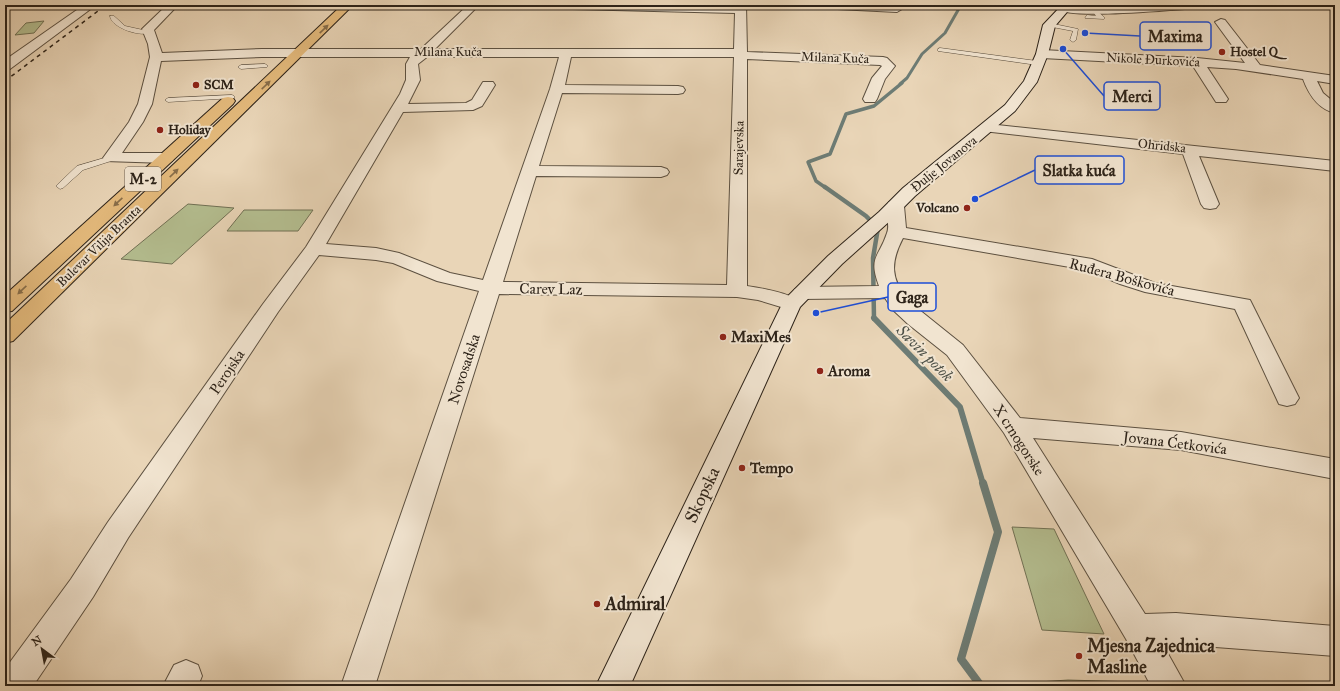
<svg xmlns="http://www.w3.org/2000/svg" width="1340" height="691" viewBox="0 0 1340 691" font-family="'IM FELL Great Primer',serif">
<rect width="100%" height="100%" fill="#e9d5b7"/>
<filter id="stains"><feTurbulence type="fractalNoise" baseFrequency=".005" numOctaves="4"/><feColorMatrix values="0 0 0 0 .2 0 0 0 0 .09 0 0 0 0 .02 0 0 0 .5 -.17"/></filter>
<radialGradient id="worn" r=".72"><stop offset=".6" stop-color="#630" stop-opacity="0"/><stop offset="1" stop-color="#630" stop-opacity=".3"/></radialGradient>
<g fill="#b4be90" stroke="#707054">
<path d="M44,21l-10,12 -19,2 11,-12z"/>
<path d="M188,204l46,4 -62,56 -51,-5z"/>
<path d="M244,210h69l-15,21h-71z"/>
<path d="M1012,527l42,2 50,105 -62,-4z"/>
<path d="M1068,680l66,2v4h-96l1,-4z"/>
</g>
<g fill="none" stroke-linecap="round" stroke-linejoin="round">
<path stroke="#6d7c75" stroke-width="3" d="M900,84l7,-6 15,-24 23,-21 16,-28"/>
<path stroke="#6d7c75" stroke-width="3.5" d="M826,188l-10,-7 -8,-19 22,-8 16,-40 28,-8 28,-23"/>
<path stroke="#6d7c75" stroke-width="4.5" d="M825,187l41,29 12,12 -5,30 1,61"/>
<path stroke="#6d7c75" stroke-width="6" d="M874,318l86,89 23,77"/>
<path stroke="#6d7c75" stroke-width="8" d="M981,686l-20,-27 37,-127 -15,-49"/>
<g stroke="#5c5040" stroke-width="1">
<g id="lane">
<path d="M1092,10h4l8,7v2l-19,-1 2,-3 9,1z"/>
<path d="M110,16h4l11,10 27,6c-10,6 -41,-4 -42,-16z"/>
<path d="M1049,23l29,6 -2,11 -3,2 -3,-2 3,-9 -26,-5 -1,-1z"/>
<path d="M940,48l97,13 3,2 -3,2 -99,-14v-2z"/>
<path d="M265,64l3,2 -1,1 -26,2 -3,-2 3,-2z"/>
<path d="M232,95l2,1v2l-66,4 -3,-2 3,-2z"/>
<path d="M111,156h3v4l-31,10 -20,18 -3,1 -4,-3 21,-20z"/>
</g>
</g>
<g stroke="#5c5040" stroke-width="2">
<g id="street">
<path d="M84,5h12l-86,64 -5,1v-10z"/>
<path d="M167,5h11l-24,25 8,23 100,-4h159l47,-44h11l-44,44h299l1,-36 -203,-5 -5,-3 209,2v-2h10l1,47 136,5 4,1 8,8 -10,13 -8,20 -2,3h-10l-2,-3 9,-21 10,-12 -2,-1 -133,-6v227c13,2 47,7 54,18l-3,4 -7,2 -33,-10 -21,-3 -238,-3 -124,392h-34l138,-395 -42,-10 -44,-18 -17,-3 -57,-5 -41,57 -150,226 -35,59 -60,89h-28v-17l66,-90 37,-57 155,-218 43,-57 94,-153 6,-14v-16l4,-7h-148l-101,4 -9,43 -9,18 -21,31h44l6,2 2,3 -2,3 -6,2 -61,-2 -2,-3 26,-36 9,-18 12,-47 -2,-13 -6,-15zM427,57h132l-9,32 -67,191 -33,-7 -51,-20 -23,-5 -50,-4 77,-132 70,-2 9,-4 13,-21 -2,-3h-10l-11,18 -6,3 -58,1 12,-24 -2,-16zM571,57h163l-7,228 -224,-3 33,-106 125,1 6,-2 2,-3 -2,-3 -6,-2 -122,-1 23,-73 116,1 5,-1 2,-3 -2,-3 -5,-1 -113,-1z"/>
<path d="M812,5c13,0 85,-3 90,4l-5,3 -80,-4z"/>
<path d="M1141,5h62l-5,3c-19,1 -131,12 -139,1l5,-3 30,2z"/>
<path d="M1323,5h12v6z"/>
<path d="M1221,19l4,1 35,45 75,11v8l-18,-3 6,12 12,10v10c-17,-4 -26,-18 -32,-34l-67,-10 -29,-2 21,32 -2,3h-10l-23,-36 -151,-8 -6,-4 6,-4 155,8 48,5 -30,-41z"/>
<path d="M988,124l347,37v10l-136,-15 20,48 -3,4 -6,1 -6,-1 -3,-4 -18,-50 -200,-23 -2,-3 2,-3z"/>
<path d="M895,201l6,1 3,4 2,22 186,31 63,24 95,17 49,98 -4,6 -8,2 -8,-2 -44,-95 -90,-17 -25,-8 -33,-14 -184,-32c-13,25 -12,40 4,62l56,45 57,73 161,14 154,27v20l-154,-29 -148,-12 112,176 31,-1 159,13v30l-173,-13 24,43h-35l-25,-47 -122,-206 -57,-78 -39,-31 -15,-14 -8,-12 -83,1 -7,-2 -3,-4 3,-4 7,-2 77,-1c-11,-30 0,-28 8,-53 4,-10 -4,-22 2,-31z"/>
<path d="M186,660l12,5 4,11 -4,10h-35l11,-21z"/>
</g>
</g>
<g stroke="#2d2319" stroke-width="2">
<path id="secondary" d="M1062,5h11l-18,21 -7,28 -11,28 -22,29 -100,85 -24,24 -49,44 -42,43 -170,379h-34l188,-386 44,-44 51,-44 24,-24 102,-83 19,-24 12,-27 7,-29z"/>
</g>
<g stroke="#2d2319" stroke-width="2">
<g id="primary">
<path d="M342,5h11l-340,336 -8,2v-19z"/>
<path d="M228,97l5,1 2,3 -2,3 -221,207 -7,1v-17l218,-197z"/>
</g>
</g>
<use href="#lane" fill="#f1e4d0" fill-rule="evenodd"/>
<use href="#street" fill="#f1e4d0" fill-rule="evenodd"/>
<use href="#secondary" fill="#f1e4d0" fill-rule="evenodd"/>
<use href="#primary" fill="#e4ba7c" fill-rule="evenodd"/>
<path stroke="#2d2319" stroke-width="1.5" stroke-dasharray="4 4" stroke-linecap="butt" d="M5,81l101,-76"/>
</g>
<defs><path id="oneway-solid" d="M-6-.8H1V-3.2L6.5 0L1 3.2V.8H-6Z"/></defs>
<g fill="#886e4a">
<use href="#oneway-solid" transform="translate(324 29) rotate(-44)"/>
<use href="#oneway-solid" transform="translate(266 85) rotate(-44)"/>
<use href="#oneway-solid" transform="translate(174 173) rotate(-44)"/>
<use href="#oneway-solid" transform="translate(118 202) rotate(137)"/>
<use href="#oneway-solid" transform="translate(22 290) rotate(137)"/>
</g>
<g fill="#8f2418" stroke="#f1e4d0" stroke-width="1.5">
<circle cx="1222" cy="52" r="4"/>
<circle cx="196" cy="85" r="4"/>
<circle cx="160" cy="130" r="4"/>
<circle cx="967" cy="208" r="4"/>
<circle cx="723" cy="337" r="4"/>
<circle cx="820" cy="371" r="4"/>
<circle cx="742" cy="468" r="4"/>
<circle cx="597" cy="604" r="4"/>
<circle cx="1079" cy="656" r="4"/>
</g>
<g text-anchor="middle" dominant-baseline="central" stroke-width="4" stroke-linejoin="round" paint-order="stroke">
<g font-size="13" fill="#2d2319" stroke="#f1e4d0">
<text x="448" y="52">Milana Kuča</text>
<text transform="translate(835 58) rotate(2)">Milana Kuča</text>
<text transform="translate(1153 60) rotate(3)">Nikole Đurkovića</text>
<text transform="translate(1162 146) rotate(6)">Ohridska</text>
<text transform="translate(739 148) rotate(-89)">Sarajevska</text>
<text transform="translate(944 164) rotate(-39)">Đulje Jovanova</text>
<text transform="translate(99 246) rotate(-44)">Bulevar Vilija Branta</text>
</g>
<g font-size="13" font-weight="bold" fill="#2d2319" stroke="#f1e4d0" text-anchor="start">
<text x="1230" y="52">Hostel Q</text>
<text x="204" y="85">SCM</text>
<text x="168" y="130">Holiday</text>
<text x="959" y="208" text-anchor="end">Volcano</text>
</g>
<rect fill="#f1e4d0" stroke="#685d50" stroke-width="1" x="125" y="167" width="36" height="24" rx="3"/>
<g font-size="14" font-weight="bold" fill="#2d2319">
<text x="143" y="179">M-2</text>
</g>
<g font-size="15" fill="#2d2319" stroke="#f1e4d0">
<text transform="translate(1122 277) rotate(15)">Ruđera Boškovića</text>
<text transform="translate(551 289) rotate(1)">Carev Laz</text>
<text transform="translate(464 369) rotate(-72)">Novosadska</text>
<text transform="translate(227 372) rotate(-56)">Perojska</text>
<text transform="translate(1019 440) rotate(57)">X crnogorske</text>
<text transform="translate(1175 443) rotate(7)">Jovana Ćetkovića</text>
</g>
<g font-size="15" font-weight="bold" fill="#2d2319" stroke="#f1e4d0" text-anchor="start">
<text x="731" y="337">MaxiMes</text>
<text x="828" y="371">Aroma</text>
<text x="750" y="468">Tempo</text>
</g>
<g font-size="16" font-style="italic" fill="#4d5047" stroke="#f1e4d0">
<text transform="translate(925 353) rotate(45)">Savin potok</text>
</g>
<g font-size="18" fill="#2d2319" stroke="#f1e4d0">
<text transform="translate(702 495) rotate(-65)">Skopska</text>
</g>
<g font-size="18" font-weight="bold" fill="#2d2319" stroke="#f1e4d0" text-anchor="start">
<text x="605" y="604">Admiral</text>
<text x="1087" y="646">Mjesna Zajednica<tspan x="1087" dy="21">Masline</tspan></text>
</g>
</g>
<path fill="none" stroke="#1d4ed8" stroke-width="1.5" d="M1085 33L1140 36M1063 49L1104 96M975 199L1035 170M816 313L888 297"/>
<g fill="#1d4ed8" stroke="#f1e4d0" stroke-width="1.5">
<circle cx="1085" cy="33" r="4"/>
<circle cx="1063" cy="49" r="4"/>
<circle cx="975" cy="199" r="4"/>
<circle cx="816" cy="313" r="4"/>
</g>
<g fill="#f1e4d0" stroke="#1d4ed8" stroke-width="1.5">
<rect x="1140" y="22" width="71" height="28" rx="4"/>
<rect x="1104" y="82" width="56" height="28" rx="4"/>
<rect x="1035" y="156" width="89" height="28" rx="4"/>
<rect x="888" y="283" width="48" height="28" rx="4"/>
</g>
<g font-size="16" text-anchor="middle" font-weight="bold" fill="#2d2319">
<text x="1175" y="42">Maxima</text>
<text x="1132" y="102">Merci</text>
<text x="1079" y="176">Slatka kuća</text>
<text x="912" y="303">Gaga</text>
</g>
<rect width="1340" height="691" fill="none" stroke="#e9d5b7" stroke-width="20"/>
<rect x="6" y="6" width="1328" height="679" fill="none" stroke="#2d2319" stroke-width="2"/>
<rect x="10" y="10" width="1320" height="671" fill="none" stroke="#2d2319"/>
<g transform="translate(42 649) rotate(328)" stroke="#f1e4d0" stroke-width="3" paint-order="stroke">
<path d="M0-3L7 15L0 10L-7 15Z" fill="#2d2319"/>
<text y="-6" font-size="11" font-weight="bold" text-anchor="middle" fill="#2d2319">N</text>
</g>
<rect width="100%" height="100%" filter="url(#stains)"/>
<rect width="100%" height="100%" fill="url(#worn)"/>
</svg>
